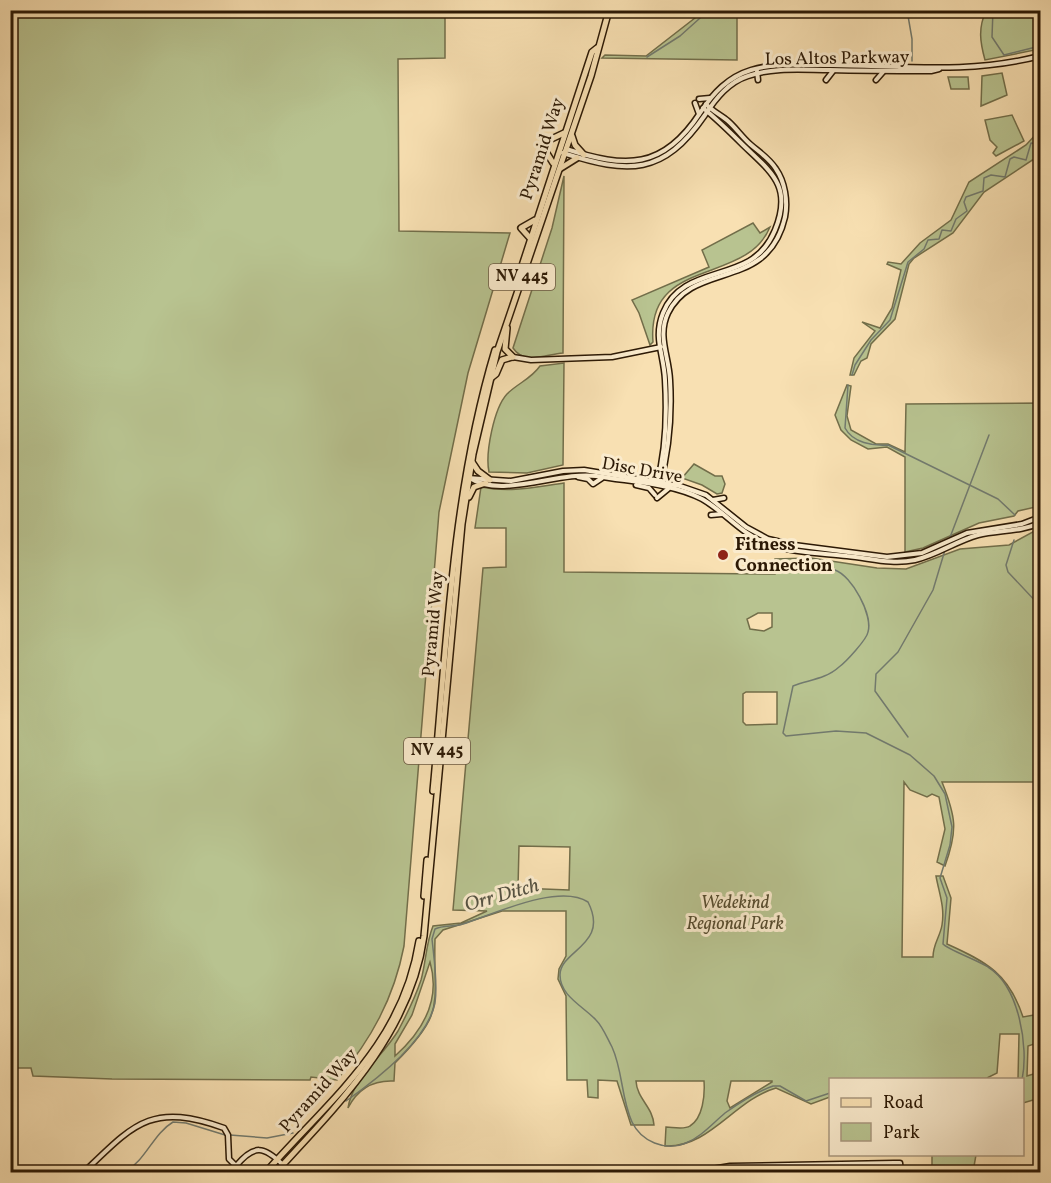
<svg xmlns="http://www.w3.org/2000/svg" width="1051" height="1183" viewBox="0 0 1051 1183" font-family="Vollkorn,serif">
<rect width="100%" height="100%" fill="#f8e0b2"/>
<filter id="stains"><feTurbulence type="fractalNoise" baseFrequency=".00333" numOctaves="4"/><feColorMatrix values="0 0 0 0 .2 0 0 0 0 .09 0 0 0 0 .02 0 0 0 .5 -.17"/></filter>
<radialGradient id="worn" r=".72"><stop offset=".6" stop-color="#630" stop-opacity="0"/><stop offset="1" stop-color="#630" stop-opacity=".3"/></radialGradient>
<g fill="#b8c390" stroke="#726e4a" stroke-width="1.5" fill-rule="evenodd">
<path d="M11,10l434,1v47l-47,1 1,172 111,2 -42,140 -29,139 -35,434c-10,52 -33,94 -67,134l-26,-3 -1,3 -198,-1 -79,-3 -2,-8h-20z"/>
<path d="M704,11h33v49l-135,-2 3,-3 41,1z"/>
<path d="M986,11h54v38l-55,11c-5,-18 -7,-32 1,-49z"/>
<path d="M1002,73l5,22 -26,11 1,-30z"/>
<path d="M948,77h20l1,12h-18z"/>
<path d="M1012,115l12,26 -28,15 -3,-3 4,-6 -7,-7 -5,-20z"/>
<path d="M1040,130v25l-56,37 -31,41 -39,25 -5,6 -14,55 -24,25 -4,14 -6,3 -7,14h-4l4,-17 21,-27 -13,-9 18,6 12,-20 9,-38 -14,-6 1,-2 13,2 19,-21 31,-23 18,-38 57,-37z"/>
<path d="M564,176l-1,177c-17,1 -38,13 -50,-5l39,-120z"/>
<path d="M753,223l7,10 10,-6c-24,59 -124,29 -117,115l-3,3 -11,-32 -7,-13 77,-33 -7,-17z"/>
<path d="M564,363l-1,102 -36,8 -38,-1c-4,-19 5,-64 18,-78 11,-11 24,-15 33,-28z"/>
<path d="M847,385l4,1 -4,30 4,14 25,14h12l17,8 1,-48 134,-1v103l-22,5 -4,5 -35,7 -56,25 -18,4v-95l-18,-10 -19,2 -17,-9 -10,-10 -6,-15z"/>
<path d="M694,464l21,12h7l3,8 -3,9 -5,1 -15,-9 -20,-7z"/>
<path d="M564,483v89l211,2v-15l36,-1 66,10 29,1 54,-20 49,-4 31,-17v254h-98c14,35 16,48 3,84l-8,-4 8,-33 -6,-32 -7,-3 -5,3 -17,-7 -6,-8 -2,175h31c0,-13 7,-20 9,-32 3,-18 -3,-32 -6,-49h7l8,22 -4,46c40,18 62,30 76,73l17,-3v28l-12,4 -1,30 13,-4v26l-17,5 -1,-23 -4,-1 1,-45h-19l-3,39 -10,5 -157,2v17l-19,7 -35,-16c-42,12 -66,60 -111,58l1,-19c6,0 18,3 24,-1 13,-8 15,-31 14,-45h-68c1,18 17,26 18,44h-23l-14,-44 -19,-1v18l-10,-1 -1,-17h-20l-1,-84 -8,-17 1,-10 7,-13v-45h-64l-59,19 -8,9c-2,67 12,72 -40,124l-1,18c-20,-1 -36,7 -46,27 4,-29 35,-52 50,-77 9,-17 17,-33 23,-51 5,-18 5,-37 12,-54l28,-3 26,-12 -34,-1 30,-342 23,-1v-39h-31l6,-41c30,6 54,0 83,-4zM758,613h14v14l-8,4 -14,-2 -3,-10zM746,692h31v32l-31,1 -3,-3v-28zM519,846l51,1 -1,43 -51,-2zM430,962c11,38 -7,69 -35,94v-12l17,-29zM731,1081h41v1l-42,26 -3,-7z"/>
<path d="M932,1155h44l-3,17h-41z"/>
</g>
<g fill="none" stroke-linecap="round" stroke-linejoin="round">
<g stroke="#727a6e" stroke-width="1.5">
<path d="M907,10l5,29v22"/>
<path d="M993,10l-1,27 12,18 32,-8"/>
<path d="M1036,10l4,26"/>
<path d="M1039,49l-4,-6 5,-5"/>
<path d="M647,57l33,-21 29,-26"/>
<path d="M852,375l3,-10 16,-25 19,-20 18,-58 16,-13 4,-9 11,-1 3,-9 9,1 5,-12 11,-8 -3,-9 2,-5 17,-6 1,-13 7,-3 14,2 5,-18 4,-2 12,3 5,-17 9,1"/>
<path d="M848,385l-3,43c8,15 28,18 43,17l110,54 17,16"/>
<path d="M949,540l40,-105"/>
<path d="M1014,540l-8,25 2,7 32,34"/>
<path d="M780,564c17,0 39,0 55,6 17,6 38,45 33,62 -1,7 -22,30 -29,35 -13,12 -31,13 -46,19l-10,47 3,3 50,-5 30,2 44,22 24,21 11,18 7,33 -2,18 -10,33 7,20 -4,46c4,5 36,17 45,23 31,19 41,80 34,113"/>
<path d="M908,737l-33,-46 1,-17 22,-22 35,-62 12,-40"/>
<path d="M1022,1099v8"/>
<path d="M346,1101c30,-21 81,-60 89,-98 3,-20 -1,-44 -3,-64l3,-10c8,-4 19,-2 28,-5 31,-10 96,-41 125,-22 22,43 -28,48 -28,73 0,21 23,31 36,45 7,7 11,18 16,27 11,24 9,51 20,75 9,19 33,30 54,21 15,-6 26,-19 39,-30 14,-10 31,-21 48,-27h7l26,15 24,-8"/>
<path d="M230,1135l37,3 26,-5"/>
<path d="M125,1172c21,-12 28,-38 48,-50l13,1 39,12"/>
</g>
<g stroke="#2c1905" stroke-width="7">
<g id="secondary">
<path d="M757,71l1,9"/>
<path d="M826,80l7,-9"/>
<path d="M876,80l7,-8"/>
<path d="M699,99l11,-1"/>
<path d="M695,103l4,11"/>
<path d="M566,149c60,19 97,21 134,-36 13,-20 28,-36 51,-43 26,-8 55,-5 82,-5 71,1 138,9 207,-9"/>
<path d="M563,153c66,21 100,23 142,-38 11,-17 24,-33 43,-39 26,-9 55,-6 82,-6 34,1 67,1 101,1l8,-2"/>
<path d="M513,357l18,3 81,-3 49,-10"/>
<path d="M578,477l10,2 5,5 9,-6"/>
<path d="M468,478l43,3 52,-10 21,-1 96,16 26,9 40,32 22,12 26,6 93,12 35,-4 45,-20 55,-9 18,-7"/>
<path d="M470,478c31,21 89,-7 126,-2 34,6 76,7 106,23 23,13 39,35 64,44 25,10 54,10 81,13 23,2 44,9 68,4 22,-5 41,-19 63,-25 21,-5 42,-3 62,-12"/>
<path d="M657,483c9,-33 10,-69 8,-103 -1,-25 -12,-42 -2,-67 15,-38 56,-35 86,-52 12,-7 21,-19 26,-31 18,-44 -4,-58 -32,-85 -13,-13 -25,-25 -40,-37"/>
<path d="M660,484c9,-34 12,-70 10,-104 -1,-24 -13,-44 -2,-67 26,-53 100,-21 117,-96 3,-16 0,-35 -9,-48 -7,-11 -17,-17 -26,-25 -8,-7 -14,-16 -22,-23 -7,-6 -16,-10 -22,-17"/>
<path d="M636,485l13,3 6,7"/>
<path d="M657,498l11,-9"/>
<path d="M713,500l11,-2"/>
<path d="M711,515l11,-1"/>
<path d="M884,1165l10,7"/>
<path d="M84,1172c50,-48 67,-70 140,-44l4,7 1,24 7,7c18,-22 28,-20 47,-1"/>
<path d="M694,1172l36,-6 164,-3h6l1,9"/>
</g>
</g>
<g stroke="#2c1905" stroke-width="8">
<g id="primary">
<path d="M572,136l3,9 9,10"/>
<path d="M545,142l19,-9"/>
<path d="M543,147l10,16"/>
<path d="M561,168l16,-10"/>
<path d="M530,238l-9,-10 14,-8"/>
<path d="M516,284l76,-232 5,-4"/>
<path d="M507,328l-2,21 8,8"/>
<path d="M491,378l5,-4 6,-14 10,-3"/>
<path d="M472,462l6,9 12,9"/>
<path d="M469,497l5,-10 12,-4"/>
<path d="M433,791c14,-148 19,-298 62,-441"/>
<path d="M424,896l3,-36"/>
<path d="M266,1172c65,-74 137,-128 153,-231"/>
<path d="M276,1172c64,-69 135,-140 148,-236l38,-412 11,-70 24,-102 94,-276 18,-66"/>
</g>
</g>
<use href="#secondary" stroke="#faebcd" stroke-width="4"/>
<use href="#primary" stroke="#f8e0b2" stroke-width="5"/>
</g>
<circle fill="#8f2418" stroke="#faebcd" stroke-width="2" cx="723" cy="555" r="6"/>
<g text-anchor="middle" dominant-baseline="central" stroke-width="6" stroke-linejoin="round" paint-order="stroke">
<g fill="#faebcd" stroke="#6a5841" stroke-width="1.5">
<rect x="489" y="264" width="66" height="26" rx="4.5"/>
<rect x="404" y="738" width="66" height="26" rx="4.5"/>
</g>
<g font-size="16" font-weight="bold" fill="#2c1905">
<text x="522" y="277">NV 445</text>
<text x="437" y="751">NV 445</text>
</g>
<g font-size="18" fill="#2c1905" stroke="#faebcd">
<text transform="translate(837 59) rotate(-1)">Los Altos Parkway</text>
<text transform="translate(543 149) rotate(-72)">Pyramid Way</text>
<text transform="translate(642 471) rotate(10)">Disc Drive</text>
<text transform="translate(434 624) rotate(-85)">Pyramid Way</text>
<text transform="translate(319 1091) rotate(-48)">Pyramid Way</text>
</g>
<g font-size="18" font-weight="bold" fill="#2c1905" stroke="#faebcd" text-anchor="start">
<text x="735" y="545">Fitness<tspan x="735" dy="21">Connection</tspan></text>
</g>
<g font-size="18" font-style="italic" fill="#564c2f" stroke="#faebcd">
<text x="735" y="903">Wedekind<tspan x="735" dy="21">Regional Park</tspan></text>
</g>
<g font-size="20" font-style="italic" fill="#555242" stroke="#faebcd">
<text transform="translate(502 896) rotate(-16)">Orr Ditch</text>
</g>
</g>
<rect width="1051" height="1183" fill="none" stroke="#f8e0b2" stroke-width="36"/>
<rect x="12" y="12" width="1027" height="1159" fill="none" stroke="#2c1905" stroke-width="3"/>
<rect x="18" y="18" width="1015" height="1147" fill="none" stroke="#2c1905" stroke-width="1.5"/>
<rect x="829" y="1078" width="195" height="78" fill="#faebcd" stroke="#a8977d" stroke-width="1.5"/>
<rect x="841" y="1098" width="30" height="9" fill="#f8e0b2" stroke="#a8977d" stroke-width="1.5"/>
<text x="883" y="1108" font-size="18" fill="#2c1905">Road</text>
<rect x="841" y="1123" width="30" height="18" fill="#b8c390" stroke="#a8977d" stroke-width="1.5"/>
<text x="883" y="1138" font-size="18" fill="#2c1905">Park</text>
<rect width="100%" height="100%" filter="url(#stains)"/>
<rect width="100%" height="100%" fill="url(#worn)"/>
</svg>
